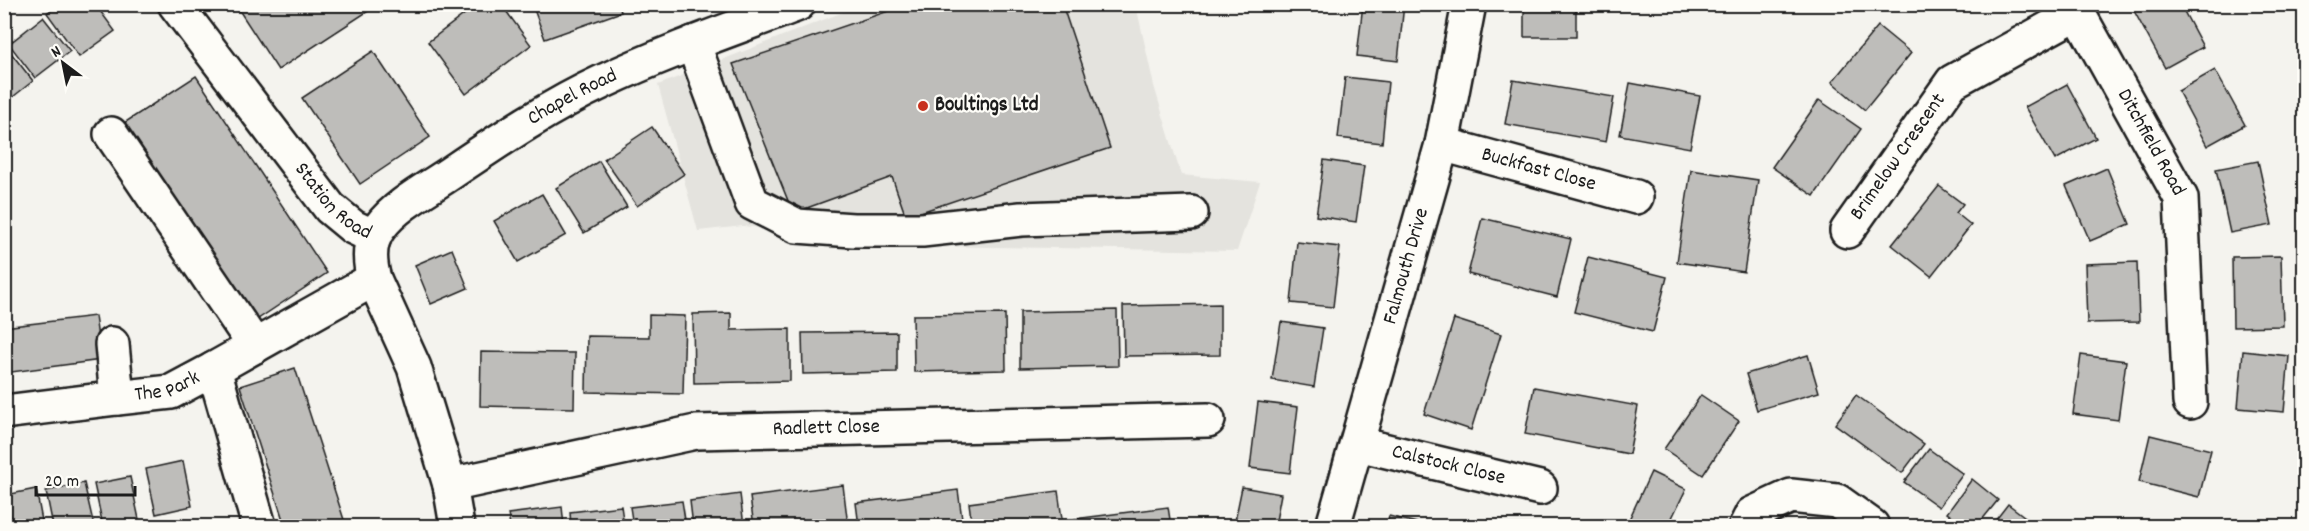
<svg xmlns="http://www.w3.org/2000/svg" width="2309" height="531" viewBox="0 0 2309 531" font-family="Dekko,sans-serif">
<rect width="100%" height="100%" fill="#f4f3ee"/>
<filter id="ink" filterUnits="userSpaceOnUse"><feTurbulence type="fractalNoise" baseFrequency=".0167" numOctaves="2"/><feDisplacementMap in="SourceGraphic" scale="12" xChannelSelector="R" yChannelSelector="G"/><feConvolveMatrix kernelMatrix="1 2 1 2 8 2 1 2 1" color-interpolation-filters="sRGB"/></filter>
<g filter="url(#ink)">
<path fill="#e4e3de" d="M861,5h275l18,81 27,89 79,7 -23,69 -310,-5 -184,-20 -45,5 -40,-146z"/>
<g fill="#bebdba" stroke="#1c1c1c" stroke-width="1.5">
<path d="M59,4h36l20,27 -36,26 -32,-44z"/>
<path d="M235,4h144l-101,66z"/>
<path d="M478,4h23l30,41 -65,49 -38,-52z"/>
<path d="M532,4h87l2,8 -76,27z"/>
<path d="M909,4h153l48,144 -204,69 -14,-40 -99,36 -60,-149z"/>
<path d="M1363,4h41l-6,57 -41,-5z"/>
<rect x="1524" y="4" width="52" height="33"/>
<path d="M2141,4h39l23,43 -38,21 -32,-59z"/>
<path d="M43,17l27,34 -35,27 -26,-34z"/>
<path d="M1878,26l33,27 -46,57 -33,-28z"/>
<path d="M4,44l29,37 -29,23z"/>
<path d="M373,51l57,86 -70,47 -58,-86z"/>
<path d="M2215,70l30,55 -38,21 -29,-55z"/>
<path d="M196,76l131,197 -75,50 -131,-198z"/>
<path d="M1345,77l43,5 -6,61 -44,-5z"/>
<path d="M1513,80l101,17 -8,45 -101,-18z"/>
<path d="M1630,83l70,13 -10,52 -70,-13z"/>
<path d="M2067,84l29,54 -41,22 -30,-53z"/>
<path d="M1819,100l42,29 -47,67 -42,-29z"/>
<path d="M652,127l32,47 -47,32 -33,-47z"/>
<path d="M1324,160l40,6 -8,56 -40,-6z"/>
<path d="M599,161l28,46 -43,26 -28,-45z"/>
<path d="M2258,161l14,64 -42,8 -14,-64z"/>
<path d="M2107,168l23,56 -40,17 -24,-55z"/>
<path d="M1691,170l67,10 -14,92 -67,-10z"/>
<path d="M1939,186l24,18 -7,9 15,12 -40,51 -39,-31z"/>
<path d="M542,194l24,41 -48,27 -24,-41z"/>
<path d="M1482,218l89,21 -14,58 -89,-23z"/>
<path d="M1297,242l43,5 -7,60 -42,-4z"/>
<path d="M452,249l16,39 -37,16 -16,-39z"/>
<path d="M2281,256l2,70 -50,1 -1,-70z"/>
<path d="M1588,257l79,20 -14,55 -79,-20z"/>
<path d="M2137,262l2,60 -52,1 -2,-59z"/>
<path d="M1220,304v51l-96,1 -1,-50z"/>
<path d="M1117,310l1,56 -98,2v-56z"/>
<path d="M731,313v17l59,-1v52l-96,2 -1,-69z"/>
<path d="M1005,314l1,56 -92,2 -1,-57z"/>
<path d="M649,315l36,1 -2,78 -97,-2 1,-56 62,1z"/>
<path d="M95,316l6,44 -97,13v-46z"/>
<path d="M1454,319l47,15 -30,96 -47,-16z"/>
<path d="M1281,322l42,6 -9,59 -42,-7z"/>
<path d="M897,332v40l-94,2 -1,-41z"/>
<path d="M2243,351l46,5 -5,56 -46,-4z"/>
<path d="M481,352l94,1 -1,55 -94,-2z"/>
<path d="M1808,355l11,37 -62,18 -11,-36z"/>
<path d="M2081,355l45,6 -8,59 -45,-6z"/>
<path d="M295,368l51,158h-61l-45,-140z"/>
<path d="M1534,387l104,19 -9,48 -104,-20z"/>
<path d="M1701,395l38,26 -36,54 -39,-26z"/>
<path d="M1856,395l68,49 -22,29 -67,-49z"/>
<path d="M1258,402l40,5 -8,66 -40,-5z"/>
<path d="M2150,435l61,15 -12,47 -60,-15z"/>
<path d="M1929,449l34,25 -24,33 -35,-25z"/>
<path d="M183,461l9,45 -36,8 -10,-45z"/>
<path d="M1651,472l35,17 -18,37h-42z"/>
<path d="M130,477l10,47 -13,2h-24l-9,-42z"/>
<path d="M1972,479l26,21 -21,26h-12l-18,-13z"/>
<path d="M84,483l10,43h-41l-7,-35z"/>
<path d="M843,485l5,41h-94l-4,-29z"/>
<path d="M1242,487l39,7 -6,32h-41z"/>
<path d="M36,489l7,37h-31l-6,-31z"/>
<path d="M958,490l5,36h-104l-3,-23z"/>
<path d="M1058,491l5,35h-91l-3,-23z"/>
<path d="M740,494l4,32h-51l-3,-25z"/>
<path d="M682,501l4,25h-53l-3,-19z"/>
<path d="M2008,504l29,22h-46z"/>
<path d="M621,506l3,20h-53l-1,-14z"/>
<path d="M562,507l2,19h-54l-2,-12z"/>
<path d="M1168,507l3,19h-95l-1,-7z"/>
<path d="M1389,516l40,10h-43z"/>
</g>
<g fill="none" stroke-linecap="round" stroke-linejoin="round">
<g stroke="#1c1c1c" stroke-width="38">
<g id="minor">
<path id="s1" d="M175,4l155,204 23,19 21,10"/>
<path id="s2" d="M2073,4l108,194 9,204"/>
<path d="M693,43l59,160 45,23 56,4h69l99,-11 170,-6"/>
<path d="M111,134l144,212"/>
<path id="s3" d="M1442,144l194,53"/>
<path id="s4" d="M1847,231l105,-149 125,-69"/>
<path id="s5" d="M112,344l5,54 54,-6 43,-23"/>
<path d="M4,412l113,-14"/>
<path id="s6" d="M1358,444l182,44"/>
<path id="s7" d="M450,485l246,-53 512,-12"/>
<path d="M259,526l-45,-157 160,-90"/>
<path id="s8" d="M457,526l-7,-41 -36,-118 -40,-88c-5,-18 -6,-37 6,-52 17,-23 49,-39 72,-55 49,-33 98,-66 152,-91 63,-30 129,-52 194,-77"/>
<path id="s9" d="M1333,526l109,-382 27,-140"/>
<path d="M1746,526l6,-12 39,-18 46,5 35,25"/>
</g>
</g>
<use href="#minor" stroke="#fdfcf7" stroke-width="33"/>
</g>
</g>
<circle fill="#c8321e" stroke="#fdfcf7" stroke-width="2" cx="923" cy="106" r="6"/>
<g text-anchor="middle" dominant-baseline="central" stroke-width="4.5" stroke-linejoin="round" paint-order="stroke">
<g font-size="21" fill="#1c1c1c" stroke="#fdfcf7">
<text stroke="none"><textPath href="#s8" startOffset="549">Chapel Road</textPath></text>
<text stroke="none"><textPath href="#s2" startOffset="159">Ditchfield Road</textPath></text>
<text stroke="none"><textPath href="#s4" startOffset="90">Brimelow Crescent</textPath></text>
<text stroke="none"><textPath href="#s3" startOffset="100">Buckfast Close</textPath></text>
<text stroke="none"><textPath href="#s1" startOffset="254">Station Road</textPath></text>
<text stroke="none"><textPath href="#s9" startOffset="270">Falmouth Drive</textPath></text>
<text stroke="none"><textPath href="#s5" startOffset="106">The Park</textPath></text>
<text stroke="none"><textPath href="#s7" startOffset="382">Radlett Close</textPath></text>
<text stroke="none"><textPath href="#s6" startOffset="93">Calstock Close</textPath></text>
</g>
<g font-size="21" font-weight="bold" fill="#1c1c1c" stroke="#fdfcf7" text-anchor="start">
<text x="935" y="106">Boultings Ltd</text>
</g>
</g>
<rect width="2309" height="531" fill="none" stroke="#fdfcf7" stroke-width="24"/>
<rect x="12" y="12" width="2285" height="507" fill="none" stroke="#1c1c1c" stroke-width="2" filter="url(#ink)"/>
<g transform="translate(63 63) rotate(328)" stroke="#fdfcf7" stroke-width="4.5" paint-order="stroke">
<path d="M0-4.5L10 22L0 15L-10 22Z" fill="#1c1c1c"/>
<text y="-9" font-size="16" font-weight="bold" text-anchor="middle" fill="#1c1c1c">N</text>
</g>
<path d="M36 486v9h99v-9" fill="none" stroke="#1c1c1c" stroke-width="3"/>
<text x="45" y="486" font-size="18" fill="#1c1c1c" stroke="#fdfcf7" stroke-width="4.5" paint-order="stroke">20 m</text>
</svg>
